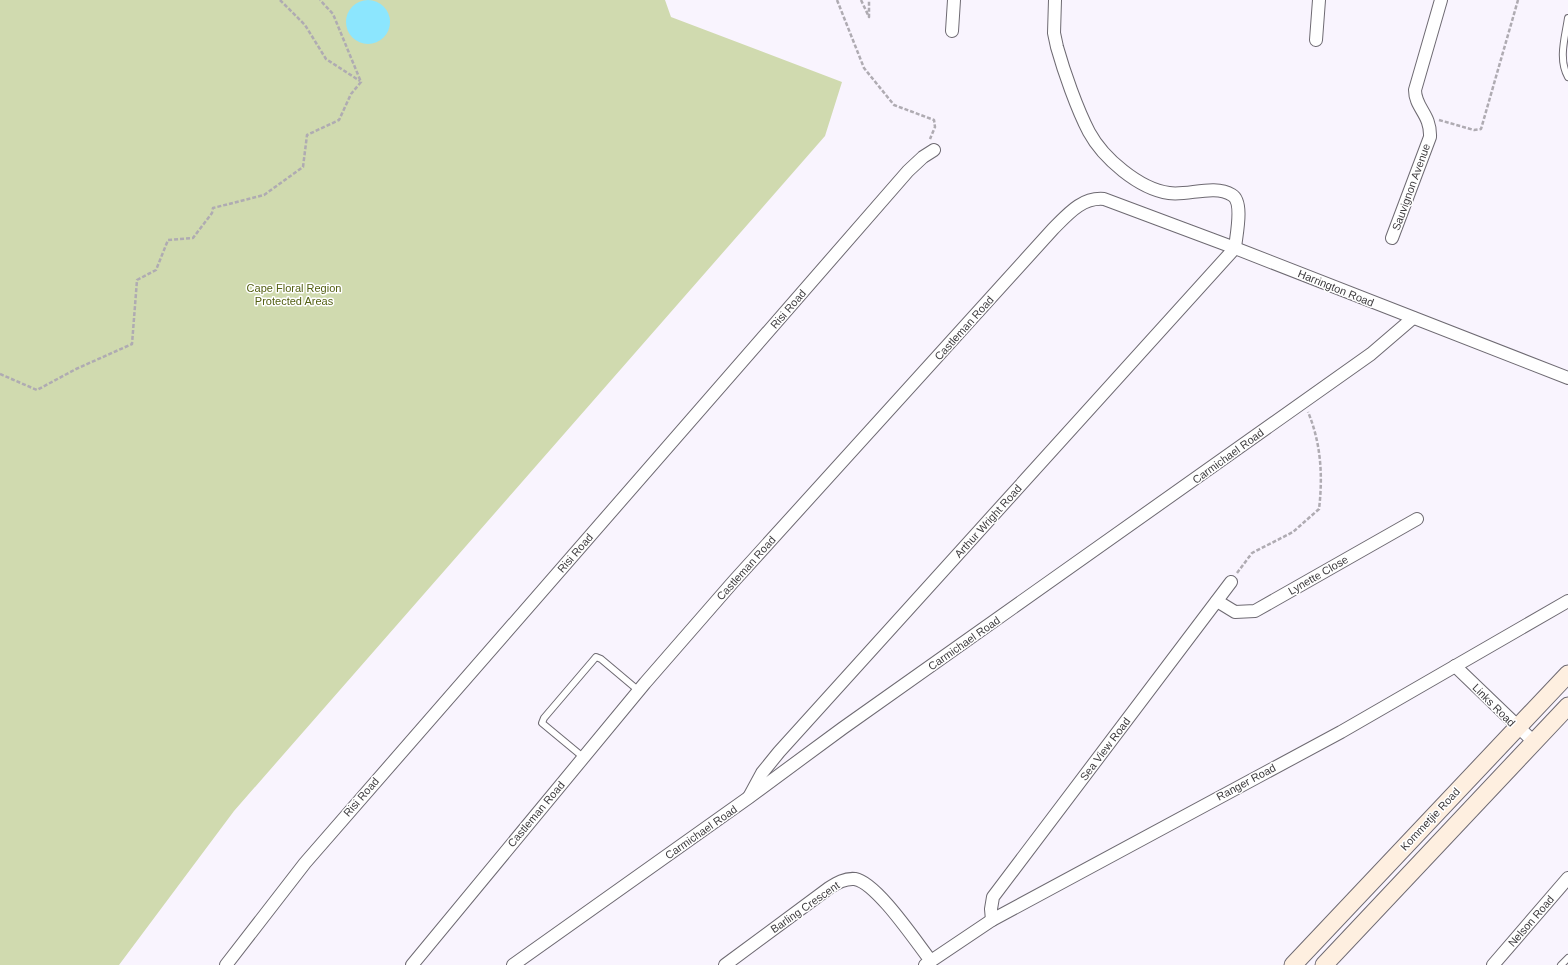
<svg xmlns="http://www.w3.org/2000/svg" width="1568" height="965" viewBox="0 0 1568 965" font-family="Helvetica,sans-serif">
<rect width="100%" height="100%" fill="#f9f4fe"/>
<path fill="#d0daaf" d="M0,0h665l6,17 171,65 -17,54 -591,675 -115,154h-119z"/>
<circle fill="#8ce6fe" cx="368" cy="22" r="22"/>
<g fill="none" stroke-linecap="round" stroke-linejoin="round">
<g stroke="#6e6a72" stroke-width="8">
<g id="service">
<path d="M1568,18c-3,20 -10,41 0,59"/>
<path d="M583,757l-41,-34 2,-5 52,-61 5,2 38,32"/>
<path d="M1561,965l7,-7"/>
</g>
</g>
<g stroke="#6e6a72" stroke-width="14">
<g id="minor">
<path d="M952,31l2,-31"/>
<path d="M1316,40l3,-40"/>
<path d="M1392,238l38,-101c1,-23 -15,-29 -15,-47l26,-90"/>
<path d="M1217,601l18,11 20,-1 162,-92"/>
<path d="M1455,666l79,76"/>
<path d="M749,797l13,-24 17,-21 456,-504c1,-12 9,-46 -3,-53 -18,-11 -44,1 -63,-2 -30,-4 -66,-35 -80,-61 -12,-23 -25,-60 -32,-85l-3,-14 1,-33"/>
<path d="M992,920l-1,-11 2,-12 238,-315"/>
<path d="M226,965l79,-102 603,-692 15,-14 11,-7"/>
<path d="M412,965l233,-282 88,-101 320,-353c15,-15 29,-32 51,-30l131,49 333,130"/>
<path d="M513,965l235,-167 95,-70 528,-374 42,-36"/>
<path d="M725,965l104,-77c8,-5 16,-10 26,-9 22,4 61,63 76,82"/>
<path d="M925,965l67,-45 349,-188 227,-131"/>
<path d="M1493,965l75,-87"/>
</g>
</g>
<g stroke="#6e6a72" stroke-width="19">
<g id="secondary">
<path d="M1293,965l275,-291"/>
<path d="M1324,965l244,-259"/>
</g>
</g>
<g stroke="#afabb2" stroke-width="2.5" stroke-dasharray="4 2" stroke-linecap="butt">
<path d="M280,0l25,25 21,34 34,22"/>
<path d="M837,0l27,68 30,37 40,15 1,7 -5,12"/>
<path d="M861,0l8,17v-17"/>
<path d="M1439,120l35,10 7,-1 37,-129"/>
<path d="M0,374l37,16 39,-21 56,-25 5,-64 19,-10 12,-30 25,-2 19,-25 1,-5 51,-13 39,-28 4,-32 32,-15 12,-26 10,-12 -28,-68 -13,-14"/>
<path d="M1237,573l15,-20 41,-21 26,-23c4,-33 2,-66 -11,-97"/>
</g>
<use href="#service" stroke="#fff" stroke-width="6"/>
<use href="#minor" stroke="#fff" stroke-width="12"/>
<use href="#secondary" stroke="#feefe0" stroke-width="17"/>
</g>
<g text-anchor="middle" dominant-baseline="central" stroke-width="3" stroke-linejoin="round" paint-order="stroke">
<g font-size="11" fill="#3e3c3f" stroke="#fff">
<text transform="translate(1411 187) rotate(-70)">Sauvignon Avenue</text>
<text transform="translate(1336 288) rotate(22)">Harrington Road</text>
<text transform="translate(788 309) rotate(-49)">Risi Road</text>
<text transform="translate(964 328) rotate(-48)">Castleman Road</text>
<text transform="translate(1228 456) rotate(-36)">Carmichael Road</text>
<text transform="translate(988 521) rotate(-48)">Arthur Wright Road</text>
<text transform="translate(575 553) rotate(-49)">Risi Road</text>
<text transform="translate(746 568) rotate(-48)">Castleman Road</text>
<text transform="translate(1318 575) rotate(-30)">Lynette Close</text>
<text transform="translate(964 643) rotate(-35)">Carmichael Road</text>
<text transform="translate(1494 705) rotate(45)">Links Road</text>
<text transform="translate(1105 749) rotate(-53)">Sea View Road</text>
<text transform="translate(1246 782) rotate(-28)">Ranger Road</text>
<text transform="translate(361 797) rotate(-49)">Risi Road</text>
<text transform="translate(536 814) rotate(-50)">Castleman Road</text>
<text transform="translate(1430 819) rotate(-47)">Kommetjie Road</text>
<text transform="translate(701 832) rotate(-35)">Carmichael Road</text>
<text transform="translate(805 907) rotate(-35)">Barling Crescent</text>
<text transform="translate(1531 921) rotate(-49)">Nelson Road</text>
</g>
<g font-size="11" fill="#525e11" stroke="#fff">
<text x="294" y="288">Cape Floral Region<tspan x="294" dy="13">Protected Areas</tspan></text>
</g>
</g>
</svg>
